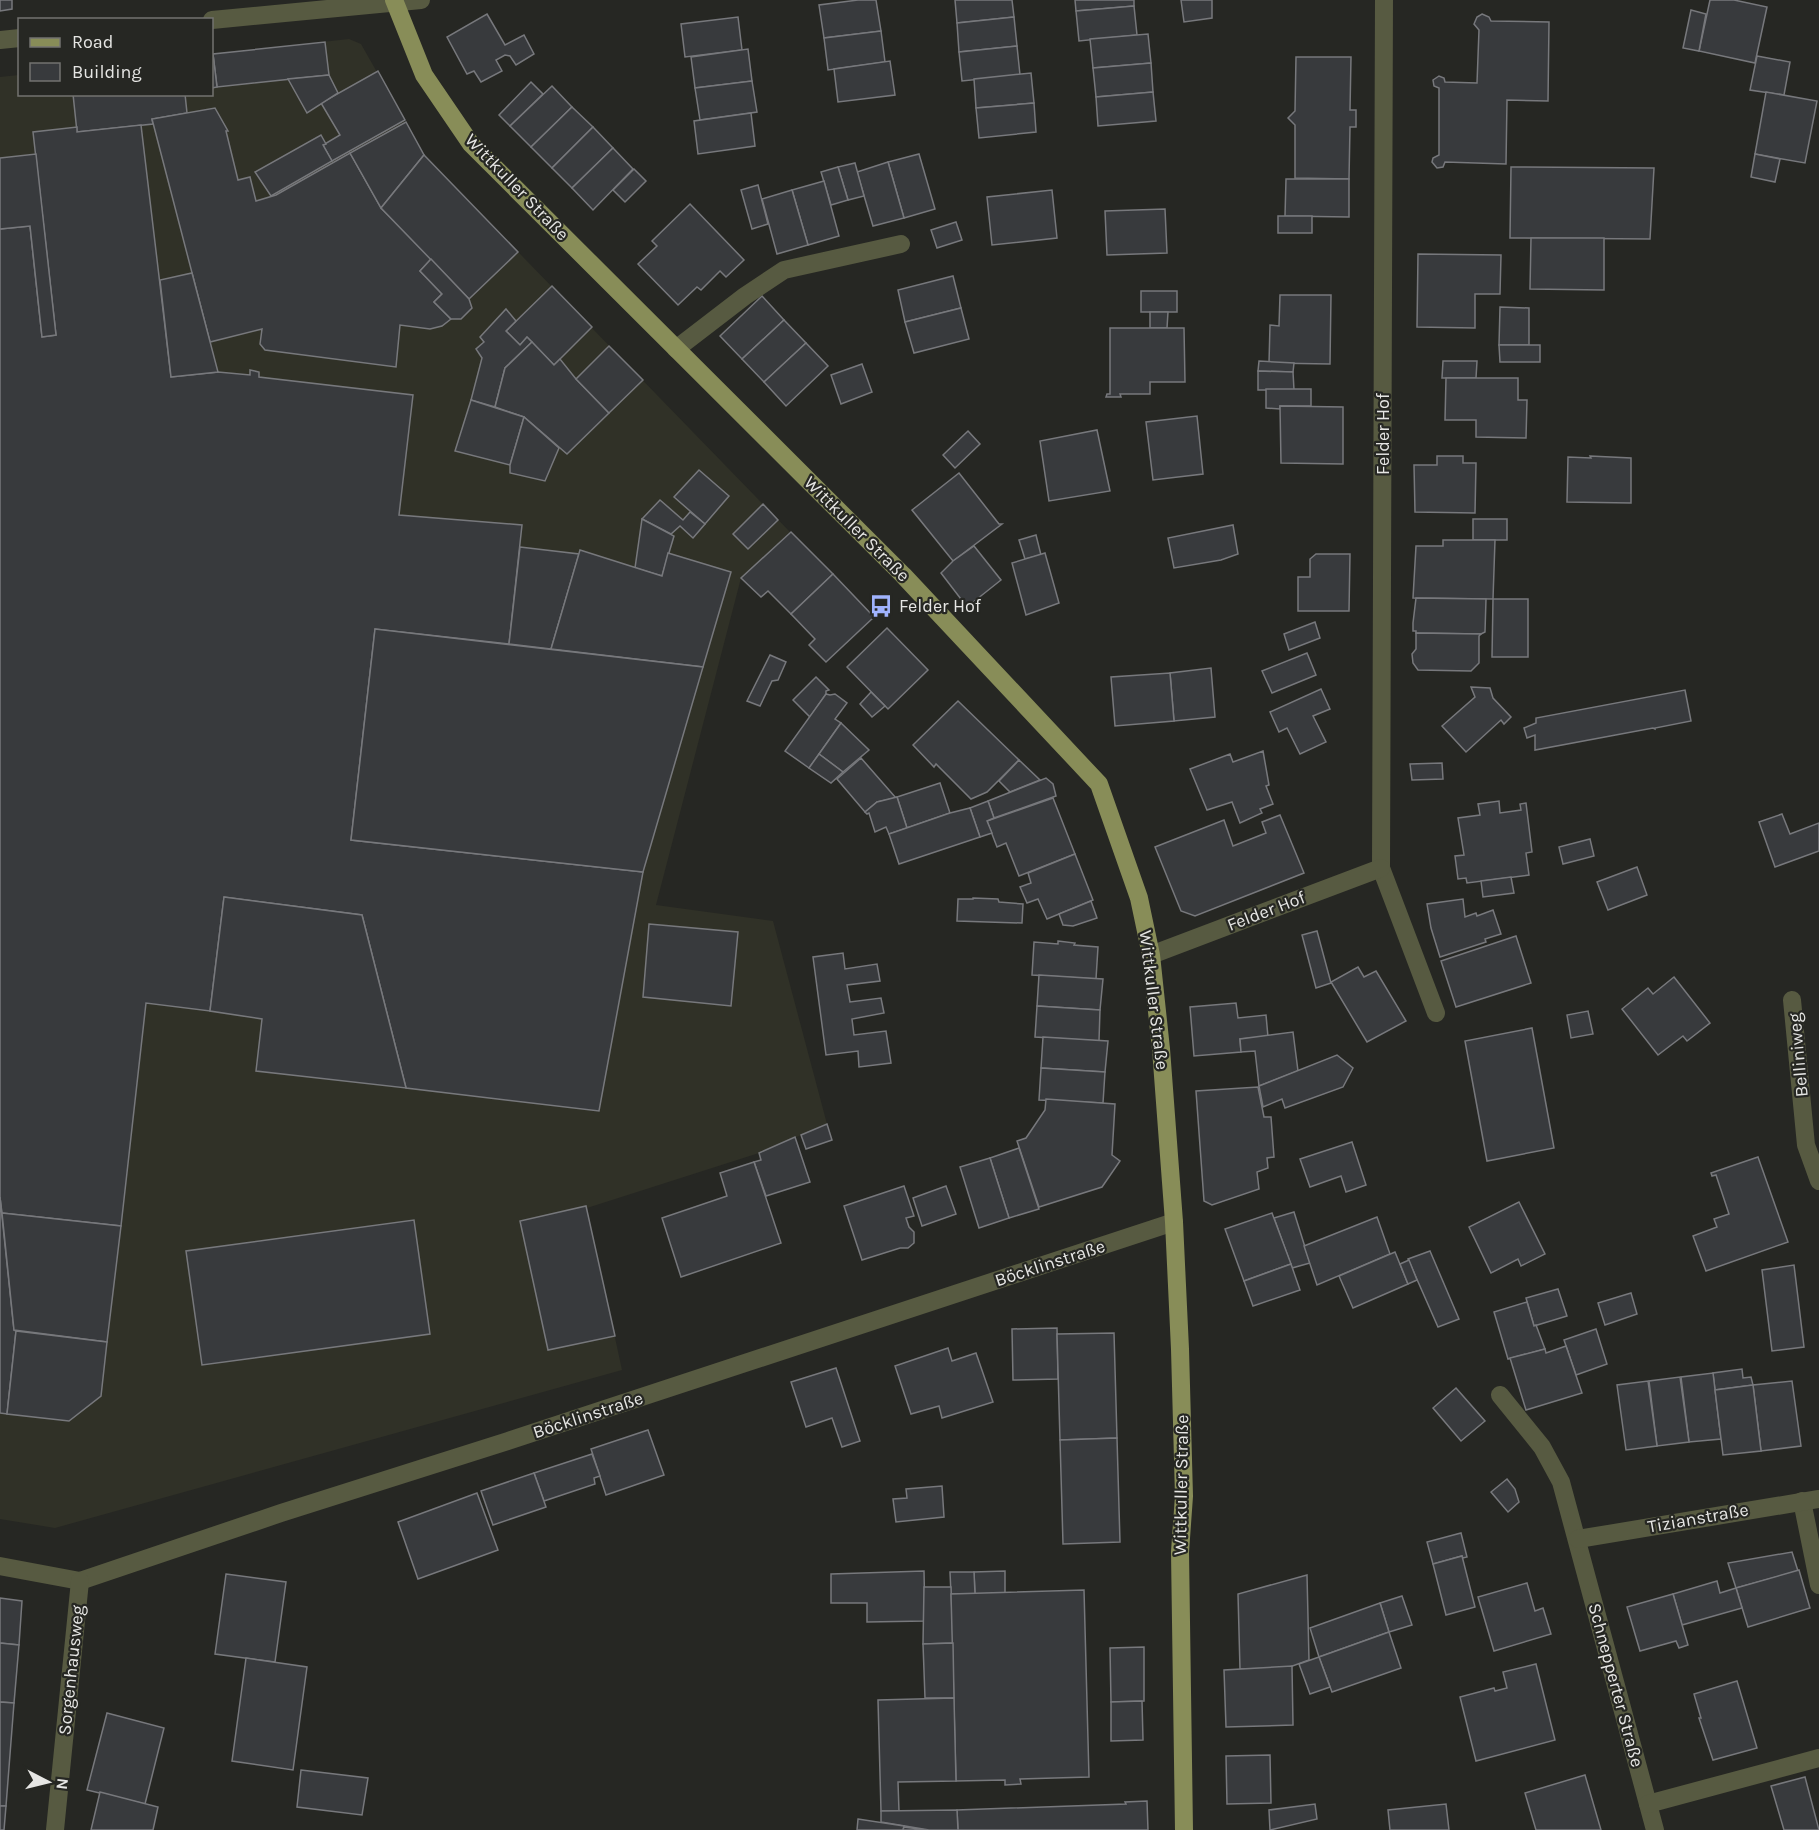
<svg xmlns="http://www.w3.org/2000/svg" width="1819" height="1830" viewBox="0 0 1819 1830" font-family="Karla,sans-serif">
<rect width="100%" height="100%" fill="#262723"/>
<path fill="#303127" d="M349,39l12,5 63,111 366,377 -49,46 -85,327 117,16 54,203 -68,29 -172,55 35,162 -567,158 -55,-9v-1442l19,-2 1,19h192v-40z"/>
<g fill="#383a3d" stroke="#77787c" stroke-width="1.5">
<path d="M0,0h12v9l-12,2z"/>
<path d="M858,0h18l5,31 -57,7 -5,-33z"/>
<path d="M955,0h57l2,17 -57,6z"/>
<path d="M1075,0h59v6l-58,5z"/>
<path d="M1181,0h31v18l-28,4z"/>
<path d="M1710,0h24l33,7 -12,56 -56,-12z"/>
<path d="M1134,6l3,29 -58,6 -3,-30z"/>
<path d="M1691,10l15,4 -7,37 -16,-3z"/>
<path d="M487,14l18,31 19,-10 10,19 -18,11 -6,-9 -5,-1 -9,5 6,11 -21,11 -7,-11 -7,3 -20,-37z"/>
<path d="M1482,14l7,3 2,4 58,1 -1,79 -41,-1 -1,64 -61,-2 -2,5 -6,1 -5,-6 1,-4 6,-3v-67l-5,-2 -1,-6 6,-4 5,2 1,4 32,1 2,-53 -5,-6 3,-7z"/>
<path d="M738,17l4,33 -57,7 -4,-33z"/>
<path d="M1014,17l3,29 -58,6 -2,-29z"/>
<path d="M881,31l4,31 -57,8 -4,-32z"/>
<path d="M1148,34l3,29 -58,5 -3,-29z"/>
<path d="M325,42l4,33 -112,12 -4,-33z"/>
<path d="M1017,46l3,29 -58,6 -3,-29z"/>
<path d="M748,49l4,32 -57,7 -4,-31z"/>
<path d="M212,54h1l4,33 -5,1z"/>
<path d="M1757,56l33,6 -6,33 -34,-5z"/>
<path d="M1296,57h55l-1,53h6v17h-6l-1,52 -54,-1v-53l-7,-7 7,-7z"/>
<path d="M890,61l5,34 -57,7 -4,-33z"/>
<path d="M1151,63l2,29 -57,5 -3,-29z"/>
<path d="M378,71l27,49 -73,41 -9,-16 17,-10 -19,-32z"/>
<path d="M1031,73l3,30 -58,5 -2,-29z"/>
<path d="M329,75l9,18 -31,20 -19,-34z"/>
<path d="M752,81l5,31 -57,8 -5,-32z"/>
<path d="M531,82l12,12 -33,32 -11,-11z"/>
<path d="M552,86l20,21 -41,40 -21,-21z"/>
<path d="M1153,92l3,29 -58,5 -2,-29z"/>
<path d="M1766,92l51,9 -12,62 -50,-9z"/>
<path d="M73,94h112l2,19 -35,6 1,5 -76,8z"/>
<path d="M1034,103l2,29 -57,6 -3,-30z"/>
<path d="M572,107l21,20 -41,41 -21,-21z"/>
<path d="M215,108l13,23h-2l12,49 12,-3 6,24 20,-6 74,-42 31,55 50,51 -11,12 22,23 -8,8 17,17 -9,7 -12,3 -30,-4 -4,42 -131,-17 -5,-6 2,-15 -52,13 -58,-223z"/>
<path d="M751,113l4,33 -57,8 -4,-33z"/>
<path d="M406,122l18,33 -43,53 -31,-55z"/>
<path d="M141,125l30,252 47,-5 32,3v-5l9,2v5l154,18 -14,120 123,10 -13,119 -134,-15 -24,211 292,32 -44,239 -193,-23 -44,-173 -138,-18 -14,114 -64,-8 -25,223 -119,-13 -2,-16v-968l30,-3 12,111 14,-2 -23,-203 44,-5v5z"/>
<path d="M593,127l20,21 -41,40 -20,-20z"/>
<path d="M321,135l5,9 -3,1 9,16 -61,35 -16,-24z"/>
<path d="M613,148l20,21 -40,41 -21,-22z"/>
<path d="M36,154l20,181 -14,2 -12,-111 -30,3v-71z"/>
<path d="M919,154l16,55 -31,9 -16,-56z"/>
<path d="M1755,154l25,5 -5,23 -24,-5z"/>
<path d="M424,155l94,97 -49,47 -88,-91z"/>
<path d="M888,162l16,56 -31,8 -16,-54z"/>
<path d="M855,163l9,33 -16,4 -10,-33z"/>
<path d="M838,167l10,33 -17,5 -10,-33z"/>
<path d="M1511,167l143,1 -4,71 -140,-1z"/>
<path d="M634,169l12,12 -21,21 -12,-12z"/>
<path d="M1286,179h63v38l-64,-1z"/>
<path d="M824,181l15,55 -31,9 -16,-55z"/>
<path d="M758,185l10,39 -16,5 -11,-39z"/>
<path d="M792,190l16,55 -31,9 -15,-55z"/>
<path d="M1052,190l5,48 -65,7 -5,-48z"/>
<path d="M690,204l54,56 -18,17 -6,-6 -19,19 -4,-3 -19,18 -40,-41 19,-18 -5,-5z"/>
<path d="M1165,209l2,44 -60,2 -2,-44z"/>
<rect x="1278" y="216" width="34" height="17"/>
<path d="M956,222l6,18 -25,8 -6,-18z"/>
<path d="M1531,238h73v52l-74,-1z"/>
<path d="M1418,254l83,1 -1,39h-25v34l-58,-1z"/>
<path d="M431,259l38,40 3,9 -11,11h-10l-17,-17 8,-8 -22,-23z"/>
<path d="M192,273l26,99 -47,5 -11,-97z"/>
<path d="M953,276l8,32 -56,14 -7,-32z"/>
<path d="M552,286l40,41 -38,38 -27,-28 -7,8 -14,-14z"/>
<rect x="1141" y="291" width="36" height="21"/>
<path d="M1280,295h51l-1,69 -61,-1 1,-38 9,1z"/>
<path d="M762,296l22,24 -42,39 -22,-23z"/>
<path d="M1500,307l29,1v37h-30z"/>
<path d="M961,308l8,31 -55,14 -9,-31z"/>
<path d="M506,309l10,12 -10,10 14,14 7,-8 5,5 -27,26 -10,39 -24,-7 11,-42 -6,-9 8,-7 -4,-5z"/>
<path d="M1150,312h18l-1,16h-17z"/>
<path d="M784,320l22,23 -42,39 -22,-23z"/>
<path d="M1110,328h74l1,54h-35v12h-30l1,3h-15l1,-3h3z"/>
<path d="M532,342l22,23 6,-6 16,20 33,34 -42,41 -43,-37 -29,-10 10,-39z"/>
<path d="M806,343l22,23 -42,40 -22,-24z"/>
<path d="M1499,345h41v17h-40z"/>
<path d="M609,346l34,34 -34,33 -33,-34z"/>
<path d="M1259,361l35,2 -1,9 -35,-1z"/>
<path d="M1443,361h34l-1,17h-34z"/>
<path d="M862,364l10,28 -31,12 -10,-29z"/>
<path d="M1258,371l35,1 1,18h-36z"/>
<path d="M1446,378h72v22h9l-1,38 -50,-1v-17h-31z"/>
<path d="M1266,389h45v17h-31v3l-14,-1z"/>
<path d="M471,400l53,17 -14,48 -55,-14z"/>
<path d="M1280,406l63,1v57l-62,-1z"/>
<path d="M1197,416l6,58 -50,6 -7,-58z"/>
<path d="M524,417l35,31 -14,33 -35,-8v-8z"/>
<path d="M1097,430l13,61 -61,10 -9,-60z"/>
<path d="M968,431l12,13 -25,24 -12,-13z"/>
<path d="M1437,456h26v7h13l-1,50 -60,-1 -1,-47h23z"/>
<path d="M1590,456l41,2v45l-64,-1 1,-45 23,1z"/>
<path d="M699,470l30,26 -24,28 -31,-27z"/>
<path d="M959,473l40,51h3l-49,37 -41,-51z"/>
<path d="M660,500l23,20 7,-8 15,12 -12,14 -13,-12 -9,8 -29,-15z"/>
<path d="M763,504l15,16 -30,29 -15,-15z"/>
<path d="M642,519l32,17 -12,40 -27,-8z"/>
<rect x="1473" y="519" width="34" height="21"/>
<path d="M1233,525l5,29 -17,6 -47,8 -6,-30z"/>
<path d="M791,532l42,42 -42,40 -23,-23 -7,6 -20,-19z"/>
<path d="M1036,535l5,20 -16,4 -6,-19z"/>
<path d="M1443,540h52l-2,59 -80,-1 3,-52h27z"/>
<path d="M974,546l27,34 -34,27 -26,-34 12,-12z"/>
<path d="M520,547l59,7 -28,95 -42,-5z"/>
<path d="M580,550l82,26 6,-23 63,19 -28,95 -152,-18z"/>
<path d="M1045,553l14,50 -33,12 -14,-52z"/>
<path d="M1316,554h34l-1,57h-51v-34h12v-18z"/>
<path d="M833,574l41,43 -48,45 -17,-17 6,-6 -24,-25z"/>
<path d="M1416,598l70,1 -1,33 -4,2 -65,-1v-2h-3v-8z"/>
<path d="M1493,599h35v58h-36z"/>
<path d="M1315,622l5,16 -31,12 -5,-16z"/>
<path d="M887,628l41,42 -40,39 -41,-42z"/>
<path d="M375,629l328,38 -60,205 -292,-32z"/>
<path d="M1416,633l65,1 -2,2v27l-8,8 -53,-1 -5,-7 -1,-9 4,-5z"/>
<path d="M1307,653l9,22 -44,18 -10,-22z"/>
<path d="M770,655l16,7 -8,18 -6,1 -12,25 -13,-5z"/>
<path d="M1211,668l4,49 -41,4 -4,-48z"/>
<path d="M1170,673l4,48 -59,5 -4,-49z"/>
<path d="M816,677l13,13 -3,1v3l-16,23 -17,-17z"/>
<path d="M1471,687l19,1 3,10 18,19 -7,7 -3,-4 -35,32 -24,-26 33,-29z"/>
<path d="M1321,689l9,20 -17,7 13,26 -26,12 -13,-26 -8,4 -9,-20z"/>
<path d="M1685,690l6,31 -36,7v1l-2,-1 -118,22v-15l-8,3 -3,-10 12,-5v-5z"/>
<path d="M871,692l14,14 -13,11 -12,-13z"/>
<path d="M826,694l4,1 5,-1 12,9 -12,16 6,4 -32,45 -24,-17z"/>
<path d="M958,701l61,59 -32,32 -16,7 -35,-35 -2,3 -21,-22z"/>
<path d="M841,723l28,27 -26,22 -24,-18z"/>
<path d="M1263,751l6,34 -3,1 7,18 -13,5 2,4 -22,10 -8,-21 -25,8 -17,-41 40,-15 3,8z"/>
<path d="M819,754l24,18 -12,11 -22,-15z"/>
<path d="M861,758l35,40 -19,4 -12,10 -28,-33z"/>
<path d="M1019,760l21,20 -30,12 -11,-11z"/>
<path d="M1442,763l1,16 -31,1 -2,-16z"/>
<path d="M1046,778l7,6 3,12 -62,22 -6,-17z"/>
<path d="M940,783l10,30 -43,15 -10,-31z"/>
<path d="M897,797l10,31 -18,6 -3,-7 -11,5 -6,-19 -2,1 -2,-2 12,-10z"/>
<path d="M1053,798l22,56 -56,22 -13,-33 -9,4 -10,-26z"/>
<path d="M988,801l6,17 -7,3 5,12 -12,4 -10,-29z"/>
<path d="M1499,801l1,12 21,-3 -1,-6 6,-1 6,49 -6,1 3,22 -62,8 -1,-5 -8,1 -3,-23 9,-1 -6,-37 22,-3 -2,-11z"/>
<path d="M970,808l10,29 -81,27 -10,-30 61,-21z"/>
<path d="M1782,814l8,20 29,-11v28l-44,16 -16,-45z"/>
<path d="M1280,815l24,58 -109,43 -14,-5 -26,-64 69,-27 9,26 33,-13 -4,-11z"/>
<path d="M1590,839l4,17 -31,8 -4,-17z"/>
<path d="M1075,854l18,46 -46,19 -9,-20 -11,4 -7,-16 11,-4 -3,-10z"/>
<path d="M1637,867l10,28 -39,15 -11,-28z"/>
<path d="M1511,877l3,16 -31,4 -2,-16z"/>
<path d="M224,897l138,18 44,173 -150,-17 6,-52 -52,-8z"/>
<path d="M973,898l25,1 1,3 24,2 -1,19 -65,-2 1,-22h15z"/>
<path d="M1463,899l2,18 11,-4 1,3 16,-6 8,24 -16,5 1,3 -46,15 -9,-29 -4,-24z"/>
<path d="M1091,901l6,17 -24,8 -10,-1 -4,-11z"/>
<path d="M649,924l89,8 -7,74 -88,-9z"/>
<path d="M1317,931l14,52 -15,5 -14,-53z"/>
<path d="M1516,936l15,47 -75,24 -15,-46z"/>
<path d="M1058,941l17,2 -1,2 24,2 -2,32 -64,-4 2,-33 24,2z"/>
<path d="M843,953l2,16 32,-5 3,17 -33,4 3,17 31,-4 3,15 -32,6 2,16 32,-4 5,32 -32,4 -1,-16 -32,4 -13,-98z"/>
<path d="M1358,967l6,10 12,-6 30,50 -39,21 -36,-60z"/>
<path d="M1039,975l64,4 -3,31 -63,-4z"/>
<path d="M1674,977l36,46 -23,18 -4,-5 -25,19 -36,-46 26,-21 5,6z"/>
<path d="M1236,1003l2,15 28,-3 2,22 -28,2 1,13 -47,4 -4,-49z"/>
<path d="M1037,1006l63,4 -1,31 -64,-4z"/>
<path d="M1588,1011l5,23 -22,4 -4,-23z"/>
<path d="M1532,1028l22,120 -67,13 -22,-120z"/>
<path d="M1293,1032l5,39 -39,15 -4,-35 -14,1 -1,-13z"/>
<path d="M1043,1037l65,4 -3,31 -64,-4z"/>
<path d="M1337,1055l16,13 -10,19 -58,21 -3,-9 -19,8 -4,-21z"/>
<path d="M1041,1068l64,4 -2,31 -64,-3z"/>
<path d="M1258,1087l6,30h7l3,40 -7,1 1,10 -11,4 2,17 -47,16 -8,-4 -8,-110z"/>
<path d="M1046,1099l69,5 -3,51 8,6 -18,26 -63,20 -22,-66 9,-3 19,-28z"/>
<path d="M827,1124l5,16 -26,9 -5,-14z"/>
<path d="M795,1137l15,45 -44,14 -12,-34 7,-2 -2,-7z"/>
<path d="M1352,1142l14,43 -20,7 -5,-16 -31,11 -10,-28z"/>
<path d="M1019,1148l20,61 -30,9 -19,-60z"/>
<path d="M1758,1157l30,85 -82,29 -13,-35 24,-9 -3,-8 15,-5 -13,-39 -4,1 -1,-3z"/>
<path d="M990,1158l19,60 -30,10 -19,-61z"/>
<path d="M754,1162l27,81 -100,34 -19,-59 65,-22 -7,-23z"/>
<path d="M904,1186l10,30 -8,2 3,9 5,5v11l-6,5h-8l-38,12 -18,-54z"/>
<path d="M946,1186l10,28 -34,12 -9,-28z"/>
<path d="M0,1197l14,133 2,1 -9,83 -7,-1z"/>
<path d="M1519,1202l26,52 -24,12 -3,-7 -27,14 -22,-46z"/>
<path d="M586,1206l29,130 -67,14 -28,-129z"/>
<path d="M1294,1212l16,51 -18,5 -18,-50z"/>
<path d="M2,1213l119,13 -14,116 -93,-12z"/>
<path d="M1272,1213l19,51 -47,17 -19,-52z"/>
<path d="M1377,1217l13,37 -73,31 -13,-39z"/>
<path d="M414,1220l16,114 -228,31 -16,-114z"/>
<path d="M1430,1251l29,68 -21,8 -30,-68z"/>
<path d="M1395,1252l13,32 -55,24 -14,-32z"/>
<path d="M1409,1260l8,20 -9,4 -8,-20z"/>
<path d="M1291,1264l9,26 -47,16 -9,-25z"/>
<path d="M1794,1265l10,82 -32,4 -10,-81z"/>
<path d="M1558,1289l9,27 -33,10 -8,-28z"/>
<path d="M1631,1293l6,21 -32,11 -7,-22z"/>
<path d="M1527,1302l7,24 2,-1 9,24 -37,10 -14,-47z"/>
<path d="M1057,1328l1,51 -45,1 -1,-51z"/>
<path d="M1596,1329l11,35 -31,11 -12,-35z"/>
<path d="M16,1331l91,11 -6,54 -32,25 -62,-7z"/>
<path d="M1114,1333l3,105 -57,2 -3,-106z"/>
<path d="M1566,1346l16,47 -56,17 -16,-52 35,-9 1,4z"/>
<path d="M948,1348l4,13 24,-8 17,49 -51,16 -3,-12 -28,8 -16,-48z"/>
<path d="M836,1368l24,73 -18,6 -10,-29 -26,9 -15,-45z"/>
<path d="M1742,1369l1,9 8,-1 2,8 -38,5 -2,-17z"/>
<path d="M1713,1373l8,66 -32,3 -8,-65z"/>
<path d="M1680,1377l9,65 -32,4 -8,-65z"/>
<path d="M1648,1381l9,65 -31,4 -9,-65z"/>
<path d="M1792,1381l9,65 -40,5 -8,-66z"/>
<path d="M1753,1385l8,66 -38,4 -8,-65z"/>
<path d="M1456,1388l29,33 -24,20 -28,-33z"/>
<path d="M648,1430l16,45 -58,20 -15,-46z"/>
<path d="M1117,1438l3,104 -57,2 -3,-104z"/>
<path d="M592,1454l8,22 -6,2 1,6 -51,17 -10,-28z"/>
<path d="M534,1473l12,34 -53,18 -12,-34z"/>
<path d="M1507,1479l8,10 4,13 -11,10 -17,-20z"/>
<path d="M942,1486l2,31 -48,5 -3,-23 14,-1 -1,-9z"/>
<path d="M477,1493l21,57 -80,29 -20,-57z"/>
<path d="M1461,1533l6,24 -4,1 -1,-2 -29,8 -6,-22z"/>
<path d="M1792,1552l6,19 -62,17 -8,-25z"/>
<path d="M1462,1556l13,51 -29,8 -13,-51z"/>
<path d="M1799,1570l11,38 -62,19 -12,-39z"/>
<path d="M924,1571l1,50 -58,1v-19h-36v-29z"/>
<path d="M1005,1571v22l-30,1 -1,-22z"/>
<path d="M950,1572h24l1,22h-24z"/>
<path d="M226,1574l60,8 -11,80 -60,-8z"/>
<path d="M1307,1575l2,85 -22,8 -47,1 -2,-75z"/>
<path d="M1717,1581l3,12 16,-5 6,20 -60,17 -9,-31z"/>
<path d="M1527,1583l8,28 8,-3 8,26 -57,17 -16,-54z"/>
<path d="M924,1587h27l2,56 -30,1z"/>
<path d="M1084,1590l5,187 -69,2 1,5 -16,1v-5l-49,1 -5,-187z"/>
<path d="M1673,1594l15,51 -9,3 -3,-7 -36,10 -13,-44z"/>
<path d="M1402,1596l10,29 -23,7 -9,-29z"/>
<path d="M0,1598l22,3 -3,44 -19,-2z"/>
<path d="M1380,1603l9,29 -70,25 -9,-29z"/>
<path d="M1389,1632l12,36 -69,24 -13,-35z"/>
<path d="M0,1643l19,2 -5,58 -14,-1z"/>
<path d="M953,1643l1,55h-29l-2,-54z"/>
<path d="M1144,1647v54l-33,1 -1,-54z"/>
<path d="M1319,1657l11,30 -20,7 -11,-30z"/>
<path d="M246,1658l61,9 -14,103 -61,-9z"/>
<path d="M1536,1664l19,76 -79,21 -16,-64 34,-9 1,3 12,-3 -4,-16z"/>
<path d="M1292,1666l1,59 -67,2 -2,-57z"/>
<path d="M1737,1681l20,67 -44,12 -14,-42h2l-7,-24z"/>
<path d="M954,1698l2,83 -58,1 1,29h-18l-3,-111z"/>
<path d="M1142,1701l1,39 -32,1v-39z"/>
<path d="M0,1702l14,1 -8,103h-6z"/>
<path d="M107,1713l57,15 -19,76 -58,-14z"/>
<path d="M1270,1755l1,48 -44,1 -1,-48z"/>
<path d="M301,1770l67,8 -6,37 -65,-8z"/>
<path d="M1585,1775l16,55h-65l-11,-37z"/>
<path d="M1805,1777l14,53h-35l-13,-44z"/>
<path d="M100,1792l58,15 -5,23h-62z"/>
<path d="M1147,1801l1,29h-190l-1,-20 169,-6 -1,-2z"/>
<path d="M1315,1804l2,15 -47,11 -1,-20z"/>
<path d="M1446,1804l3,26h-59l-2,-20z"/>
<path d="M0,1806h6l-2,24h-4z"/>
<path d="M957,1810l1,20h-29l-48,-8v-11z"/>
<path d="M858,1819l46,7 -1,4h-46z"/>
<path d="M904,1827l22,3h-23z"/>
</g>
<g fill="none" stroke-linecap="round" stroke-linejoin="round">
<g stroke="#575a41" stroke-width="18">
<path d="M1384,0l-3,868 55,145"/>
<path d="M212,20l209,-20"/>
<path d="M0,40l20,-2"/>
<path d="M676,349l69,-53 39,-26 117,-26"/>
<path d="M1151,955l230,-87"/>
<path d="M1792,1000l14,145 13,36"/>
<path d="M1500,1395l42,52 19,35 94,348"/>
<path d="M1802,1501l17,84"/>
<path d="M1578,1539l241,-40"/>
<path d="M0,1566l80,15 201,-68 227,-72 666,-219"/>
<path d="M1648,1804l171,-46"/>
<path d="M55,1830l25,-249"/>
</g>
<path stroke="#888d58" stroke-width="18" d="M394,0l30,75 47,69 432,431 196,209 40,114 12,57 10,94 13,173 6,127 4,147 -4,56 4,278"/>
</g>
<defs>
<g id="bus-bare" transform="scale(1.8)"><path d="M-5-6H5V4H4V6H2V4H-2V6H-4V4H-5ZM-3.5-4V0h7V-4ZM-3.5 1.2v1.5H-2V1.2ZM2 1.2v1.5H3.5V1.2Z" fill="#a0b3fd" stroke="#262723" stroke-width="2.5" paint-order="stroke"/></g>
</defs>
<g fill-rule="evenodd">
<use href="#bus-bare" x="881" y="606"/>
</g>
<g text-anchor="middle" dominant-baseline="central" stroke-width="4.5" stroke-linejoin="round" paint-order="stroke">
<g font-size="18" fill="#e6e6e4" stroke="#262723">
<text transform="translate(517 187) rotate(46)">Wittkuller Straße</text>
<text transform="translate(1383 434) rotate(-90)">Felder Hof</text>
<text transform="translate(857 529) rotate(45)">Wittkuller Straße</text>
<text transform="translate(1266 911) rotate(-21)">Felder Hof</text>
<text transform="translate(1154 1000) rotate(83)">Wittkuller Straße</text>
<text transform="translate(1798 1055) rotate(-95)">Belliniweg</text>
<text transform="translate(1050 1263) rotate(-18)">Böcklinstraße</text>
<text transform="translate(588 1415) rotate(-18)">Böcklinstraße</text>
<text transform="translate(1181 1485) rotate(-89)">Wittkuller Straße</text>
<text transform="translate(1698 1518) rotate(-10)">Tizianstraße</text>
<text transform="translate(71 1670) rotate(-84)">Sorgenhausweg</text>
<text transform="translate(1616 1685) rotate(75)">Schnepperter Straße</text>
</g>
<g font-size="18" fill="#e6e6e4" stroke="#262723" text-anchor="start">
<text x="899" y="606">Felder Hof</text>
</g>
</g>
<rect x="18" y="18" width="195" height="78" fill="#262723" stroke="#737370" stroke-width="1.5"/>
<rect x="30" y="38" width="30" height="9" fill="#888d58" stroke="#737370" stroke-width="1.5"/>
<text x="72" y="48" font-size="18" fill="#e6e6e4">Road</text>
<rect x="30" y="63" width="30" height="18" fill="#383a3d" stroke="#737370" stroke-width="1.5"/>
<text x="72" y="78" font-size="18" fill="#e6e6e4">Building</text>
<g transform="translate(48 1782) rotate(97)" stroke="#262723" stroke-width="4.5" paint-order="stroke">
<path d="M0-4.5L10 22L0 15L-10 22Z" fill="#e6e6e4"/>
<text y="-9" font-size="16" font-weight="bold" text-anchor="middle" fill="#e6e6e4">N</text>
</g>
</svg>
